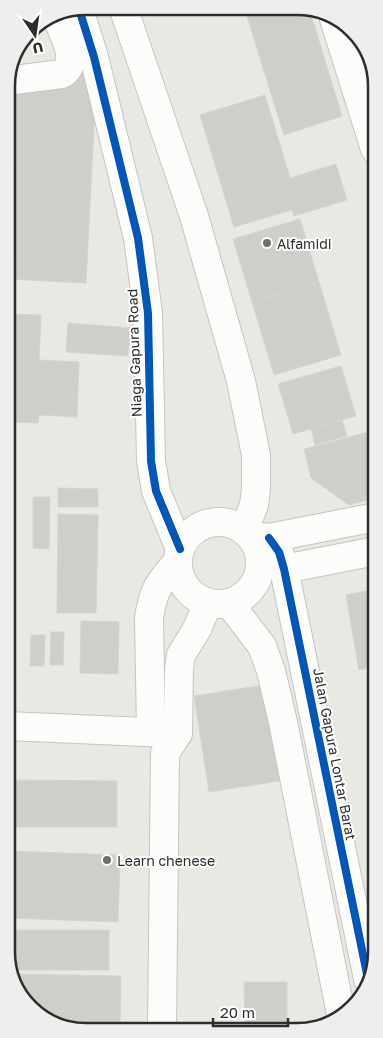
<svg xmlns="http://www.w3.org/2000/svg" width="383" height="1038" viewBox="0 0 383 1038" font-family="'Golos Text',sans-serif">
<rect width="100%" height="100%" fill="#eae8e2"/>
<g fill="#cfcec9" stroke="#d5d4cf">
<path d="M159,7h14l-12,4z"/>
<path d="M244,7l65,1 33,108 -58,19z"/>
<path d="M13,66l84,4 -11,213 -79,-4 -1,-199z"/>
<path d="M265,95l25,83 46,-14 11,36 -53,16 -2,-6 -58,17 -34,-112z"/>
<path d="M300,219l19,63 -67,20 -19,-63z"/>
<path d="M319,282l22,73 -67,20 -22,-73z"/>
<path d="M7,314l34,1 -2,45 40,2 -2,55 -38,-2 -1,8 -31,-1z"/>
<path d="M68,323l63,5 -3,28 -62,-4z"/>
<path d="M341,366l15,50 -63,18 -15,-50z"/>
<path d="M342,420l5,16 -32,9 -4,-16z"/>
<path d="M372,431l4,15v45l-4,1 2,6 -25,7 -38,-27 -7,-29z"/>
<path d="M58,488l40,1v18h-40z"/>
<path d="M33,497h17l-1,52 -16,-1z"/>
<path d="M58,514l40,1 -2,98h-39z"/>
<path d="M376,589v78l-17,3 -13,-75z"/>
<path d="M81,621l38,1 -1,52 -38,-1z"/>
<path d="M51,632h13l-1,33h-13z"/>
<path d="M31,635h14l-1,31h-14z"/>
<path d="M7,676h8l1,13 -9,1z"/>
<path d="M271,684l14,96 -76,12 -15,-96z"/>
<path d="M8,780l109,1v46h-109z"/>
<path d="M8,851l112,4 -2,67 -110,-4z"/>
<path d="M8,930h101v40h-100z"/>
<path d="M11,974l110,2 -1,54h-50l-41,-22z"/>
<path d="M244,982h43v44l-42,1z"/>
</g>
<g fill="none" stroke-linecap="round" stroke-linejoin="round">
<g stroke="#c4c4c3" stroke-width="30">
<g id="minor">
<path d="M123,7l71,209 47,165 15,74v34l-2,16 -10,25"/>
<path d="M79,9l15,48 44,181 10,75 3,148 5,30 24,58"/>
<path d="M334,19l41,130"/>
<path d="M6,81l56,-7c19,-12 1,-41 -6,-57"/>
<circle cx="219" cy="563" r="41"/>
<path d="M252,536l17,2 107,-21"/>
<path d="M269,538l10,14 5,17 84,410"/>
<path d="M284,569l92,-18"/>
<path d="M229,603l33,43 9,25 12,51 58,292"/>
<path d="M7,726l162,7"/>
<path d="M151,732l-2,-114c4,-28 10,-35 28,-56"/>
<path d="M178,733l1,-64 2,-14 16,-26 11,-26"/>
<path d="M162,1030l3,-277 13,-20"/>
</g>
</g>
<use href="#minor" stroke="#fcfcfb" stroke-width="28"/>
<g stroke="#fff" stroke-width="11">
<g id="cycleway">
<path d="M79,9l15,48 44,181 10,75 3,148 5,30 24,58"/>
<path d="M269,538l10,14 5,17 84,410"/>
</g>
</g>
<use href="#cycleway" stroke="#0057b8" stroke-width="8"/>
</g>
<g fill="#6f6e6c" stroke="#fff" stroke-width="2">
<circle cx="267" cy="243" r="5"/>
<circle cx="107" cy="860" r="5"/>
</g>
<g text-anchor="middle" dominant-baseline="central" stroke-width="4" stroke-linejoin="round" paint-order="stroke">
<g font-size="14" fill="#2d2d2d" stroke="#fff" text-anchor="start">
<text x="277" y="243">Alfamidi</text>
<text x="117" y="860">Learn chenese</text>
</g>
<g font-size="14" fill="#2d2d2d" stroke="#fff">
<text transform="translate(134 353) rotate(-92)">Niaga Gapura Road</text>
<text transform="translate(335 754) rotate(79)">Jalan Gapura Lontar Barat</text>
</g>
</g>
<path d="M0 0H383V1038H0ZM86 15H297A71 71 0 0 1 368 86V952A71 71 0 0 1 297 1023H86A71 71 0 0 1 15 952V86A71 71 0 0 1 86 15Z" fill="#eee" fill-rule="evenodd"/>
<path fill="none" stroke="#2d2d2d" stroke-width="2.5" d="M86 15H297A71 71 0 0 1 368 86V952A71 71 0 0 1 297 1023H86A71 71 0 0 1 15 952V86A71 71 0 0 1 86 15Z"/>
<g transform="translate(35 35) rotate(167)" stroke="#ffffff" stroke-width="4" paint-order="stroke">
<path d="M0-4L9 19L0 12L-9 19Z" fill="#2d2d2d"/>
<text y="-8" font-size="14" font-weight="bold" text-anchor="middle" fill="#2d2d2d">U</text>
</g>
<path d="M213 1018v8h75v-8" fill="none" stroke="#2d2d2d" stroke-width="2.5"/>
<text x="220" y="1018" font-size="15" fill="#2d2d2d" stroke="#ffffff" stroke-width="4" paint-order="stroke">20 m</text>
</svg>
